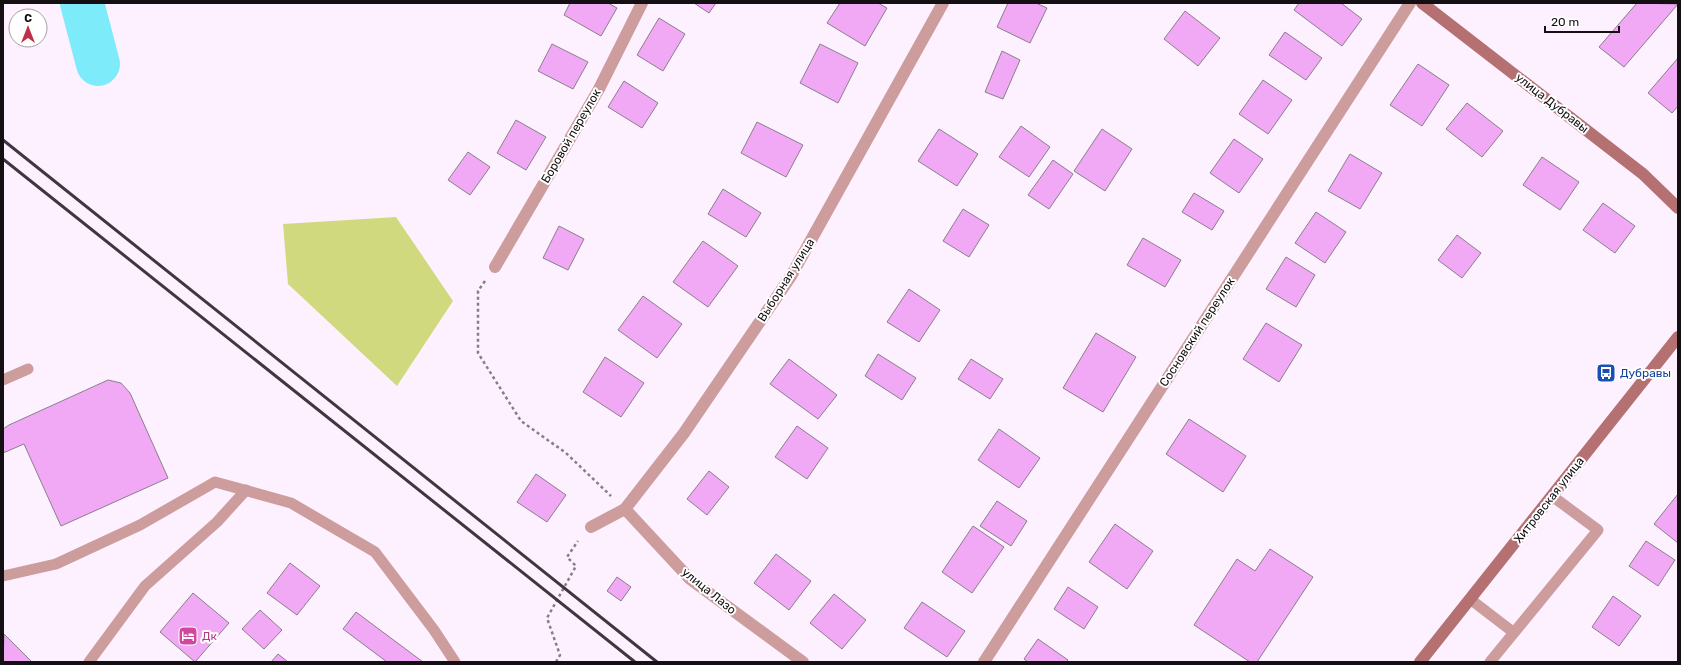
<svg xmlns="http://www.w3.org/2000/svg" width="1681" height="665" viewBox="0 0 1681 665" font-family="Rubik,sans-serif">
<rect width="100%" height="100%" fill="#fef1ff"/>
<path fill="#d1d97f" d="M396,217l57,84 -56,85 -109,-102 -5,-60z"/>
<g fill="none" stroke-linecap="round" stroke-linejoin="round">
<path stroke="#7eebfb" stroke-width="44" d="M82,3l16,61"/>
</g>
<g fill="#f1a9f6" stroke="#8a7e8b">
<path d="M570,3h38l9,5 -16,28 -37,-21z"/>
<path d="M694,3h22l-7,10z"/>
<path d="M840,3h38l9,5 -22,38 -38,-23z"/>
<path d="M1008,3h28l11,5 -17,35 -33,-16z"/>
<path d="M1299,3h42l21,16 -20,27 -48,-36z"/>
<path d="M1637,3l41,1 -54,63 -25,-20z"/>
<path d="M1185,11l35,27 -22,28 -34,-27z"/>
<path d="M659,18l26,16 -22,37 -26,-16z"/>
<path d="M1285,32l37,26 -16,22 -37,-25z"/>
<path d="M552,44l36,18 -15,27 -35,-18z"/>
<path d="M820,44l38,19 -20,40 -38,-20z"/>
<path d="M1002,51l18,9 -17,39 -18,-7z"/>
<path d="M1678,58v48l-6,7 -24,-20z"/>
<path d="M1418,64l31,21 -27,41 -32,-21z"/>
<path d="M1263,80l29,20 -24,34 -29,-20z"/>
<path d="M624,81l34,22 -16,25 -34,-21z"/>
<path d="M1467,103l36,28 -21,26 -36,-28z"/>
<path d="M516,120l30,17 -20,33 -29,-17z"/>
<path d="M757,122l46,23 -17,32 -45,-24z"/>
<path d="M1021,126l29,21 -21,30 -30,-20z"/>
<path d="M939,129l39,25 -21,32 -39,-25z"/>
<path d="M1102,129l30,20 -27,42 -31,-20z"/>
<path d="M1234,139l29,20 -24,34 -29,-20z"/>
<path d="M468,152l22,15 -20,28 -22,-15z"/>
<path d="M1350,154l32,19 -22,36 -32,-18z"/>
<path d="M1542,157l37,25 -19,28 -37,-25z"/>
<path d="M1053,160l20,14 -24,35 -21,-14z"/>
<path d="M723,189l38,24 -15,24 -38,-23z"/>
<path d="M1194,193l30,18 -12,19 -30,-18z"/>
<path d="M1603,203l32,23 -20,27 -32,-23z"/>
<path d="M963,209l26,16 -20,32 -26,-16z"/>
<path d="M1316,212l30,20 -21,31 -30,-20z"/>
<path d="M559,226l25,13 -16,31 -25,-12z"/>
<path d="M1457,235l24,18 -19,25 -24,-18z"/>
<path d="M1143,238l38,22 -16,27 -38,-22z"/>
<path d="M703,241l35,25 -30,41 -35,-25z"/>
<path d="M1286,257l29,18 -19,32 -30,-18z"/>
<path d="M909,289l31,21 -21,32 -32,-20z"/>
<path d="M643,296l39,28 -25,34 -39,-28z"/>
<path d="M1266,323l36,22 -23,37 -36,-23z"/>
<path d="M1096,333l40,24 -33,55 -40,-24z"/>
<path d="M878,354l38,24 -14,22 -37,-24z"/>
<path d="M605,357l39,26 -23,34 -38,-25z"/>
<path d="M789,359l48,36 -19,24 -48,-35z"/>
<path d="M971,359l32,20 -13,20 -32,-20z"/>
<path d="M108,380l13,3 9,10 38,85 -107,48 -37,-82 -21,9v-24l6,-4z"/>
<path d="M1189,419l57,37 -23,36 -57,-38z"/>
<path d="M797,426l31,22 -21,31 -32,-22z"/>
<path d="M999,429l41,29 -21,30 -41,-28z"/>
<path d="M709,471l20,16 -22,28 -20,-16z"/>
<path d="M536,474l30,21 -19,27 -30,-20z"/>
<path d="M1678,494v49l-24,-19z"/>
<path d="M997,501l30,20 -16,25 -31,-20z"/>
<path d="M1115,524l38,27 -26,38 -38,-27z"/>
<path d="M973,526l31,21 -32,46 -30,-21z"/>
<path d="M1646,541l29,19 -17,26 -29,-20z"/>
<path d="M1270,549l43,28 -56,85h-7l-56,-37 43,-66 18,12z"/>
<path d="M776,554l35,27 -22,29 -35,-27z"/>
<path d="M290,563l30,23 -23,29 -30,-22z"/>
<path d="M617,577l14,10 -10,14 -14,-10z"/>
<path d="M1068,587l30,20 -14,22 -30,-20z"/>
<path d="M193,593l36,30 -34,39 -35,-30z"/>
<path d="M834,594l32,26 -24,29 -32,-26z"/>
<path d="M1613,596l28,20 -22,30 -27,-19z"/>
<path d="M922,602l43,29 -18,26 -43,-29z"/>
<path d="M260,610l22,20 -18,19 -22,-20z"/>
<path d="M356,612l67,50h-36l-44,-33z"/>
<path d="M4,634l28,28h-29z"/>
<path d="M1038,639l30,21 -2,2h-38l-4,-3z"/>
<path d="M278,654l10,8h-17z"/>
</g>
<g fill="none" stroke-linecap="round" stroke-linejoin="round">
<g stroke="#867e86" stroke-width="2.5" stroke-dasharray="3 3" stroke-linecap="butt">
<path d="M485,281l-7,10v62l43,68 45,32 45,43"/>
<path d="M556,662l4,-7 -13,-37 29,-52 -9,-9 11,-16"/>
</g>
<g stroke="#cd9c9c" stroke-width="11">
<path d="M3,380l25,-11"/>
<path d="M3,576l53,-12 84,-39 75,-43 76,21 84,49 59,78 21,32"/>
<path d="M1470,599l43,33"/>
<path d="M89,662l56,-76 72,-64 29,-32"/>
<path d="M1490,662l108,-132 -46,-34"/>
</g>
<g stroke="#cd9c9c" stroke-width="12">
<path d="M495,267l104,-178 43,-86"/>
<path d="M625,509l65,70 113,83"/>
<path d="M591,527l34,-18 59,-76 107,-157 152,-273"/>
<path d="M984,662l426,-659"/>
</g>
<g stroke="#b57071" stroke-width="12">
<path d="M1422,3l221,171 35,34"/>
<path d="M1420,662l258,-325"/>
</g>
<g stroke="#3e383e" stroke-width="3">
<path d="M3,140l654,522"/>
<path d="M3,159l632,503"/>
</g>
</g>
<defs>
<g id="bus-square" transform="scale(1)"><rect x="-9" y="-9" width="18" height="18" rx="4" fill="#1a4fb4" stroke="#fff"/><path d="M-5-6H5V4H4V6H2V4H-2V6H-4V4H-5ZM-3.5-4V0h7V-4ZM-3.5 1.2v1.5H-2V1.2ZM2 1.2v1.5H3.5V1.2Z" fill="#fff"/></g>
<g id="hotel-square" transform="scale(1)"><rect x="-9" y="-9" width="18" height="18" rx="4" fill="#d1479c" stroke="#fff"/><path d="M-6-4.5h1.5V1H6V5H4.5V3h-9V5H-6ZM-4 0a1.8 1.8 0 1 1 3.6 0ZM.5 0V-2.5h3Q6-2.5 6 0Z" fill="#fff"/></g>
</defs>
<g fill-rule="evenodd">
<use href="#bus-square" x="1606" y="373"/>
<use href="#hotel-square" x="188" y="636"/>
</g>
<g text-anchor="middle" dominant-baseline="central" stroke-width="4" stroke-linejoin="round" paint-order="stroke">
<g font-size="12" fill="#130f13" stroke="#fff">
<text transform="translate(1552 103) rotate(38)">улица Дубравы</text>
<text transform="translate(571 136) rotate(-60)">Боровой переулок</text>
<text transform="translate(786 280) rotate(-58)">Выборная улица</text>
<text transform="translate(1197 332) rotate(-57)">Сосновский переулок</text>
<text transform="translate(1549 500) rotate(-52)">Хитровская улица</text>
<text transform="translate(709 591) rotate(39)">улица Лазо</text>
</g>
<g font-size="12" fill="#164399" stroke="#fff" text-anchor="start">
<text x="1620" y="373">Дубравы</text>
</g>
<g font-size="12" fill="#b23c85" stroke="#fff" text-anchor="start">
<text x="202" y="636">Дк</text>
</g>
</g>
<rect width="1681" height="665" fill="none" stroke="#130f13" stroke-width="8"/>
<g transform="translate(28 28)"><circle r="19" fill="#ffffff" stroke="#a19fa1"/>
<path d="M0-3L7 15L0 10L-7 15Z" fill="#bf2f48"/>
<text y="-6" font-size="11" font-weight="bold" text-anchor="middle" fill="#130f13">С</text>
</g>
<path d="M1545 26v6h74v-6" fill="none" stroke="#130f13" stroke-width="2"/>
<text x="1551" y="26" font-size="12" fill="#130f13" stroke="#ffffff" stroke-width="3" paint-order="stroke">20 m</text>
</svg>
